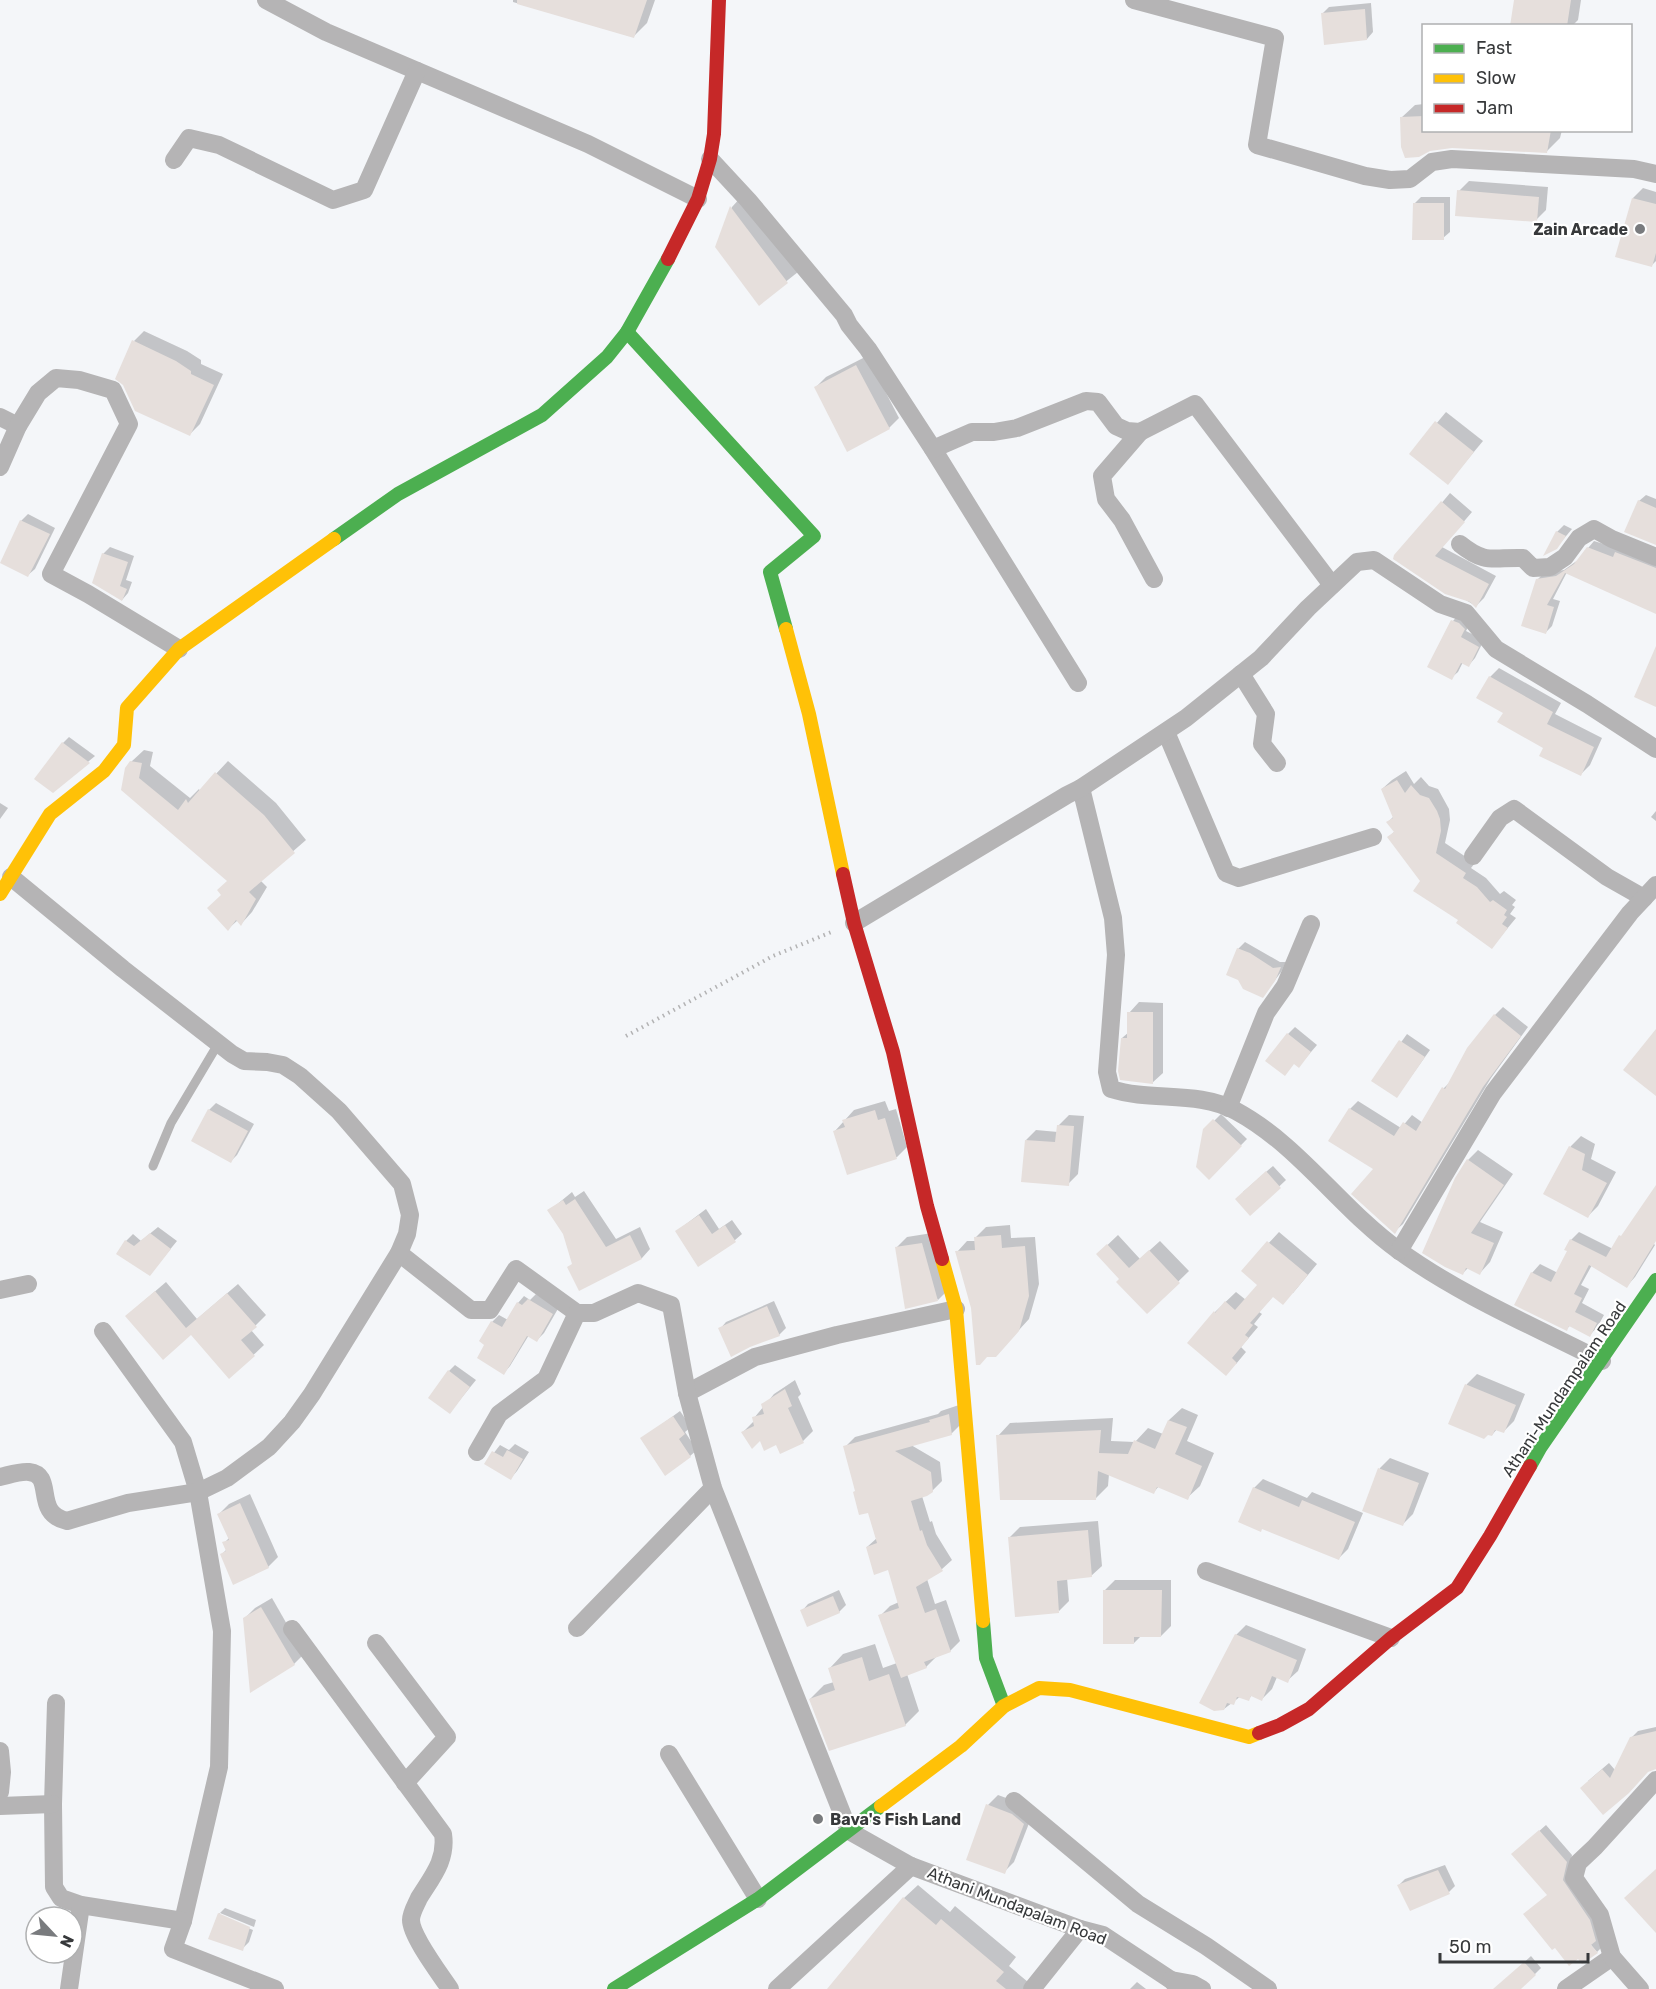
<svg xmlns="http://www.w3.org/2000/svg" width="1656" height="1989" viewBox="0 0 1656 1989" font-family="Rubik,sans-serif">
<rect width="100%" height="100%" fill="#f4f6f9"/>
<g fill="#0003">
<path d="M513,0h142l-8,23 -14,14 -120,-35z"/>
<path d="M1516,0h65l-3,20 -6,6h-61z"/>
<path d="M1371,3l2,29 -6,7 -45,-25 7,-7z"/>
<path d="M1424,104v26h138l-2,8 -13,13 -95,-5 -22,3 -11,7 -13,1 -3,-11 -2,-28 14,-13z"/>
<path d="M1469,181l79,6 -2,23 -10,10 -77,-29z"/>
<path d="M1643,188l13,4v69l-4,4 -19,-67z"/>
<path d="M741,197l57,75 -39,31 -43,-57 16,-39z"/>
<path d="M1421,197h29v35l-7,6 -29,-34z"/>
<path d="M144,331l43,20 14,9v4l22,10 -23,50 -10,10 -56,-93z"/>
<path d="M867,356l32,62 -10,10 -73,-41 10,-10z"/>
<path d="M1446,412l37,29 -35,42 -37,-29z"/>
<path d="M1450,493l22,19 -30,35 54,29 -12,22 -8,8 -81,-47z"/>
<path d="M1646,495l10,4v45l-17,-43z"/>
<path d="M28,514l27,14 -20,41 -7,6 -7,-54z"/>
<path d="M1564,525l8,4 -16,19 1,-16z"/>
<path d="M1594,541l62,19v52l-89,-40 -14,27 7,2 -8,25 -6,6 -9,-52 7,-7 20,-3 14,-10z"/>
<path d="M110,547l24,9 -8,24 6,2 -4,11 -6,7 -19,-46z"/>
<path d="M1459,614l12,8 -5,9 18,9 -9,18 -6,7 -6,-3 -5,10 -7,6 2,-57z"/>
<path d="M1499,668l62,35 -6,11 47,24 -12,27 -9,9 -36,-26 -40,-36 -26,-15 11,-20z"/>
<path d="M69,737l26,19 -42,35 10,-48z"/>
<path d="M144,750l9,2 -3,14 40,32 9,-9 1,2 28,-30 48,42 30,37 -46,40 7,7 -15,25 -11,12 -3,-4 -10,9 -5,-35 6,-14 -106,-91 8,-27z"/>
<path d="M1406,771l8,13 7,-7 8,9 9,3 11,20 1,11 -5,23 30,20 -4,5 15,10 14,16 4,-3 12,9 -4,5 3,2 -5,7 6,4 -24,29 -32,-27 -38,-39 -33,-44 6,-6 -7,-9 6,-6 -12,-27 10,-9z"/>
<path d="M0,803l8,5 -8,11z"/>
<path d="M1656,811v10l-5,-4z"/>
<path d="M1245,942l35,20h6l-5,10 -18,24 -25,-47z"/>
<path d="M1139,1002l24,1v70l-11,10 -30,-45 7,-6v-19z"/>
<path d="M1503,1007l25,20 -37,51 -88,146 -8,7 -20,-62 -25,-60 8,-8 43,27 11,-13 11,8 21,-35 7,-7 44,-66z"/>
<path d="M1295,1027l22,18 -12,14 -10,4 -7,-29z"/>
<path d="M1407,1034l23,16 -33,46 -23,-16z"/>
<path d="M885,1101l4,10 7,-2 11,38 -10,10 -49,16 -13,-42 19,-21z"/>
<path d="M216,1103l38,21 -17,31 -6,6 -22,-51z"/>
<path d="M1221,1114l26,25 -38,39 -4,-48z"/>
<path d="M1069,1115l15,1 -6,58 -10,10 -42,-44 10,-10 22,2v-6z"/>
<path d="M1581,1136l14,8 -4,15 25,13 -18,34 -10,10 -43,-22 26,-48z"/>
<path d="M1478,1150l35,24 -33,48 23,10 -13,30 -10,11 -12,-5 -5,5 5,-113z"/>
<path d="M1273,1166l13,14 -36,34 -7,-22z"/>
<path d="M1656,1189v50l-3,4 2,2 -20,32 -8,9 -35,-21 -11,20 8,4 -7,14 22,12 -6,11 -8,9 -19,-10 -5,4 -34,-56 8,-9 18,9 11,-22 2,-11 8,-8 34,17z"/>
<path d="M584,1191l32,48 24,-12 10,22 -8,9 -62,31 -15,-55 -16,-23 23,-19 3,5z"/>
<path d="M706,1209l13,20 13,-9 10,14 -7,6 -36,25 -22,-34z"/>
<path d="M1010,1225l1,13 24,-1 4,47 -10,35 -23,25 -49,-92 10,-11h9v-4l10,-10z"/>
<path d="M158,1227l19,14 -27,33 -24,-33 7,-7 8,7z"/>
<path d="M1279,1232l38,32 -24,29 -19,2 -15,17 3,2 -8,10 4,3 -17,20 5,5 -10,12 -47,-21 26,-31 21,-20 10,8 13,-15 -16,-14z"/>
<path d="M932,1233l16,57 -10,10 -41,-53 10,-10z"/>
<path d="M1118,1235l22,24 20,-18 29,30 -42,41 -26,-33 -23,-25z"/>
<path d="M166,1282l31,37 41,-35 28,31 -15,15 13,15 -34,32 -38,-44 -54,-27z"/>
<path d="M536,1294l23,13 -15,26 -7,7 -8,-5 -19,31 -6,7 -18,-29 6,-22 7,-7 9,5 10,-17 6,-7 6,4z"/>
<path d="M774,1301l12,27 -7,7 -30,11 -29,-17 6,-7z"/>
<path d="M455,1365l21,15 -26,32 -1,-41z"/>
<path d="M1477,1374l48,20 -11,27 -11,11 -6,-3 -5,6 -42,-12 17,-39z"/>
<path d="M795,1380l6,14 -3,3 15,34 -10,10 -26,2 -34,-11 11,-11v-3l20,-24z"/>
<path d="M959,1405l2,19 -10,10 -40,11 29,17 2,19 -10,10 -10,5 8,26 2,-1 4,13 16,26 -10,9 -15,10 8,25 11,-4 14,41 -10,10 -14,6 -10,10 -19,7 12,37 -14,14 -95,-26 14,-14 10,-3 -4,-14 13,-14 32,-10 8,24 14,-5 -17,-47 10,-10 9,-4 -10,-34 -22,-21 10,-9 -8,-27 -12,-21 -12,-43 10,-10 83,-23 3,-3z"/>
<path d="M1182,1408l16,7 -11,26 27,12 -14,33 -13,12 -28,-12 -5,6 -45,-18 -1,12 -12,12 -98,-62 12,-13 103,-5 -2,23 24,1 13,-14 15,6 6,-14z"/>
<path d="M680,1411l11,16 -6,5 12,18 -7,6 -48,-17z"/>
<path d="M515,1444l14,8 -12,19 -6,7 -25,-15 14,-18 9,5z"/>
<path d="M1390,1458l39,15 -16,41 -10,10 -39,-14 16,-42z"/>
<path d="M1263,1479l44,19 5,-6 51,21 -15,36 -9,9 -85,-70z"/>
<path d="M250,1494l28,63 -10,10 -46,-13 5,-5 -3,-6 5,-5 -10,-24 10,-10z"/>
<path d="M1098,1521l4,45 -11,10 -24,2 2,23 -10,10 -49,-74 10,-10z"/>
<path d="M1115,1580h56v46l-10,10h-20l-7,7 -30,-52z"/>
<path d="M839,1590l7,15 -7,7 -37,-1 6,-7z"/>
<path d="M272,1598l32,56 -10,10 -49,-46 10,-10z"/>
<path d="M1246,1625l60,24 -8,22 -11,10 -10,-4 -5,12 -10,10 -10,-4 -4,5 -7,-4 -17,13 12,-74z"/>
<path d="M1656,1727v41l-7,2 -21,22 -40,-11 21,-18 6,7 16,-32 7,-7z"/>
<path d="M998,1795l25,9 10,9 -19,49 -10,10 -16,-67z"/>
<path d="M1546,1825l26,30 -3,18 26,41 8,32 -6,6 -49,-58 -28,-46z"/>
<path d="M1445,1865l10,21 -6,6 -51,-6 7,-7z"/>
<path d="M918,1885l32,27 5,-6 61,51 -7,9 19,16 -5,7h-183l64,-91z"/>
<path d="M225,1908l31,12 -2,7 -34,-14z"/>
<path d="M220,1913v3l33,14 -4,12 -7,7 -23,-35z"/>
<path d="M1531,1956l10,12 -21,21h-24z"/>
<path d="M1137,1982l9,7h-16z"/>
</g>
<g fill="#e6dfdc">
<path d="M517,0h130l-13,38 -117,-34z"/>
<path d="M1514,0h57l-4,26h-57z"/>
<path d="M1365,9l2,31 -43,5 -3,-32z"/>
<path d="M1424,116v14h127l-4,23 -95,-5 -22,3 -11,6 -14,1 -4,-11 -1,-30z"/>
<path d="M1457,190l82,7 -2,25 -82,-6z"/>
<path d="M1632,198l24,6v49l-4,14 -37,-10z"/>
<path d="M1413,203h31v37h-32z"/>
<path d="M730,206l58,77 -29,23 -44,-59z"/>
<path d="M132,340l44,21 15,10v3l23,11 -24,51 -55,-25 -12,-26 -8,-6z"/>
<path d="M856,365l34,64 -43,23 -33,-65z"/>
<path d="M1435,421l39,31 -26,33 -39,-31z"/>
<path d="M1638,500l18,8v37l-32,-13z"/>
<path d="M1441,501l24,21 -30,34 54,28 -13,24 -6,-6 -25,-8 -52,-35 1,-4z"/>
<path d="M20,520l30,14 -22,43 -28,-14z"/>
<path d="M1556,531l10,5 -9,13 -14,7z"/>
<path d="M1587,547l26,10 2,-5 41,16v46l-91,-41 -18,32 7,2 -8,27 -25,-8 15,-47 20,-3 18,-12z"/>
<path d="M102,553l26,9 -8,24 7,3 -5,12 -30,-18z"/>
<path d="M1451,620l8,3 6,6 -4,8 18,10 -10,20 -8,-4 -9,17 -25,-13z"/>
<path d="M1656,646v61l-22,-10z"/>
<path d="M1489,676l64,36 -6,12 47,23 -13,29 -42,-20 4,-8 -46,-26 6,-9 -27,-15z"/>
<path d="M62,742l28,21 -37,30 -19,-14z"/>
<path d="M130,761l12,2 -3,15 39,32 8,-11 2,4 27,-31 49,43 31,38 -46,39 7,7 -15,27 -5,-6 -8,11 -21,-23 14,-13 -4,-5 10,-9 -106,-91 4,-22z"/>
<path d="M1397,780l8,13 6,-8 9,10 9,3 8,13 3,8 1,12 -5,22 30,20 -3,5 14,9 13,15 3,-2 14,10 -3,5 3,2 -5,7 6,4 -16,21 -36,-26 2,-3 -45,-29 7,-10 -33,-44 7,-5 -8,-10 7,-4 -12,-29z"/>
<path d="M1237,948l13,5 23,15 8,-1 -6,14 -12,17 -20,-9 -5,-9 -12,-5z"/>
<path d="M1127,1012h26v72l-33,-4 -2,-9 3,-33h6z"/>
<path d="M1494,1014l27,22 -38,51 -88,147 -44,-40 22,-25 -45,-28 21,-33 45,28 9,-14 13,9 26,-44 3,2 22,-41z"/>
<path d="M1656,1029v67l-33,-26z"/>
<path d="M1287,1033l24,19 -12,16 -5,-4 -9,12 -20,-15z"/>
<path d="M1399,1040l26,17 -28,41 -26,-17z"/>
<path d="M208,1109l40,22 -17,32 -40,-22z"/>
<path d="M875,1110l3,10 7,-2 12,41 -50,16 -14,-44 12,-4 -3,-7z"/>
<path d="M1213,1119l29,27 -33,34 -13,-13 7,-38z"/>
<path d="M1057,1125l17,1 -5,60 -48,-4 4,-42 30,2z"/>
<path d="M1569,1146l16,8 -3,16 25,13 -19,35 -45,-24z"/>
<path d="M1467,1159l37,26 -33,48 23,10 -14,32 -14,-7 -3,7 -18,-8 -23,-14 33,-75z"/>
<path d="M1266,1171l15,17 -31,28 -15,-17z"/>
<path d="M1656,1185v56l-29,47 -38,-23 -15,29 8,4 -7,14 22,11 -7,14 -21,-11 -2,5 -53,-26 17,-33 20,10 16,-31 -3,-1 6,-11 36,18 13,-22 2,1z"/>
<path d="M575,1199l31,48 24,-12 12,24 -63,32 -12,-24 5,-3 -9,-30 -16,-24 16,-10 3,5z"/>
<path d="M699,1215l13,19 13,-9 11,17 -38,25 -23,-36z"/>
<path d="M150,1233l21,16 -21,27 -34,-22 9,-14 9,6z"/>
<path d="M1001,1235l1,13 23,-2 4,50 -10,35 -23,26h-9l-7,8h-4l-5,-57 -16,-57 20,-1 -1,-13z"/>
<path d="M1267,1241l41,34 -25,30 -10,-8 -23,26 3,2 -8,10 4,3 -17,20 5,5 -11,13 -39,-33 27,-32 1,2 10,-12 10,9 22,-25 -16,-14z"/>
<path d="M922,1243l16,58 -33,8 -10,-62z"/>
<path d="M1107,1244l22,24 20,-18 31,33 -33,31 -31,-32 3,-3 -23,-25z"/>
<path d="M155,1291l31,37 41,-35 30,34 -16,13 14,16 -26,23 -38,-44 -28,25 -38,-44z"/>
<path d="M528,1299l25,15 -16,28 -10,-6 -23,39 -27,-17 7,-13 -5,-4 12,-20 11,6 15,-25 5,3z"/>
<path d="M767,1306l13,30 -30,11 -19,10 -13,-29z"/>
<path d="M448,1370l22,17 -20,27 -22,-16z"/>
<path d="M1465,1384l51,21 -12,28 -9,-3 -3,6 -4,-1 -4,4 -36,-15z"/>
<path d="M785,1389l7,17 -4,2 16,35 -24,11 -4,-9 -12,6 -4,-10 -8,8 -11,-17 13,-6 -2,-9 12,-3 -3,-10z"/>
<path d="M949,1414l3,21 -57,16 36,21 2,20 -6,4 -16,5 9,30 2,-1 5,15 16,26 -27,16 9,26 11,-4 15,43 -27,10 3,6 -26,10 -23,-63 21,-7 -11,-38 -14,5 -8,-28 11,-4 -9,-30 -9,2 -6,-23 2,-1 -12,-45 87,-24 -1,-2z"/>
<path d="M673,1416l12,18 -6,5 12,18 -26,19 -25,-38z"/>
<path d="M1168,1420l19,7 -12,27 27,12 -14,34 -31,-13 -3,7 -56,-23 -2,29h-96l-4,-65 105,-5 -2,23 29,1 6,-14 21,9z"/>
<path d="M507,1450l16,9 -12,21 -27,-16 8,-13 11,6z"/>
<path d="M1378,1468l41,15 -16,43 -41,-15z"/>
<path d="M1253,1487l46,20 3,-7 53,22 -16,38 -77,-31 -1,3 -23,-10z"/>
<path d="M240,1503l29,65 -36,17 -13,-31 6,-3 -4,-9 7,-2 -12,-26z"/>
<path d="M1088,1530l4,47 -35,4 2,32 -44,4 -7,-80z"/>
<path d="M1103,1590h59l-1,47h-27v7h-31z"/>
<path d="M833,1596l7,17 -33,14 -7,-17z"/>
<path d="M261,1607l34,58 -45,28 -7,-75z"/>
<path d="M1235,1634l62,26 -9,23 -16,-7 -10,25 -11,-5 -2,5 -12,-4 -3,8 -7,-2 -3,7 -10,1 -15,-8z"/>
<path d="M862,1657l7,24 20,-7 17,52 -77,25 -20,-52 26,-9 -7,-22z"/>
<path d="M1656,1731v38l-8,3 -19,21 -26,22 -23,-27 22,-19 8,9 20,-41z"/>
<path d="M986,1804l26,10 12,10 -19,50 -39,-14z"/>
<path d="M1539,1830l28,32 -4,18 27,40 6,21 -5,4 7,8 -16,11 -4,-5 -9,7 -14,-18 -3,2 -29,-36 24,-19 -36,-41z"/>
<path d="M1656,1869v64l-32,-35z"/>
<path d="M1438,1870l12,24 -40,17 -13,-26z"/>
<path d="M903,1897l33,28 5,-6 63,53 -8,9 10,8h-179z"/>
<path d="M218,1913l32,14 -7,24 -35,-12z"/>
<path d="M1524,1962l12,13 -15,14h-28z"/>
</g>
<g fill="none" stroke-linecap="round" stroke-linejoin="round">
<path stroke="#b3b3b4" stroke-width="4" stroke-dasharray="1.5 4.5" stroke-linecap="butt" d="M626,1036l147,-80 61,-25"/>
<path stroke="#b5b4b5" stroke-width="9" d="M153,1166l18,-43 47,-79"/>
<g stroke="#b5b4b5" stroke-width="18">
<path d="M266,0l60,32 262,112 110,55"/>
<path d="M1134,0l141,38 -18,107 108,31 25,4 20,-1 22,-17 20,-3 182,10 22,5"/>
<path d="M710,159l38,41 96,115 5,10 19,24 65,100 145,234"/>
<path d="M174,160l15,-22 30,7 114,55 31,-10 53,-119"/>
<path d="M0,417l18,9"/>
<path d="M1140,432l-38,44 4,23 16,21 32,59"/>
<path d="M933,449l39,-17h22l23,-4 69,-27 12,1 18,24 11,5 13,1 55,-28 137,181"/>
<path d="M0,467l18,-41 20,-33 18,-15 23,2 34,10 16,34 -78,150 37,20 91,55"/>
<path d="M1460,544c26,21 33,13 63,14l10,10 17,-1 15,-10 14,-19 15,-9 18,10 44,18"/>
<path d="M1241,674l25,40 -4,30 15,19"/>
<path d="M1166,732l60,141 13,5 134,-41"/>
<path d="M1081,788l32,130 3,37 -9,117 4,17c41,13 86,1 125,22 63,34 104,97 162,139 62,45 135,76 204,111"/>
<path d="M1473,856l27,-38 14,-9 93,68 37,21"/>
<path d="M854,923l213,-128 14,-7 105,-70 75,-60 47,-50 49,-46 17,-2 66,44 26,9 30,36 91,55 69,45"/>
<path d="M1228,1108l38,-95 19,-27 26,-62"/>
<path d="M1399,1251l94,-158 137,-180 26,-28"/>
<path d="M399,1253l72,57h19l26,-41 61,44"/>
<path d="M0,1290l28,-6"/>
<path d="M103,1331l80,111 15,50 24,139 -3,136 -36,154 -10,28 102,40"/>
<path d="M687,1393l68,-36 82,-22 119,-26"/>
<path d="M477,1452l22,-38 47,-35 31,-66h17l44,-20 33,12 16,88 26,95 136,343 62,35 169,63 23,6 68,45 9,9"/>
<path d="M0,1477c9,-2 20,-6 29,-5 27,3 3,41 38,49l61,-18 70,-11 29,-14 42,-31 23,-25 20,-28 87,-141 8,-19 3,-19 -8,-31 -63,-73 -39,-35 -17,-11 -16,-3 -23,-1 -12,-7 -109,-85 -112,-92"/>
<path d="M1206,1571l185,67"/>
<path d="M577,1628l136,-140"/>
<path d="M292,1629l151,205c4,26 -11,43 -24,64 -3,7 -8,15 -8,22 0,16 29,54 39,69"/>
<path d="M376,1643l71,94 -42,46"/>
<path d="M56,1703l-3,101 1,83 7,11 20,7 102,16"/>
<path d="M0,1751l2,21 -2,20"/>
<path d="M669,1754l89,145"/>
<path d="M1014,1801l124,103 68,42 62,43"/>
<path d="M0,1806l53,-2"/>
<path d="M1171,1980l22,4 9,5"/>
<path d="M69,1989l12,-84"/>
<path d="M777,1989l134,-123"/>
<path d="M1032,1989l48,-60"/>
<path d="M1566,1989l46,-32"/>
<path d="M1640,1989l-28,-32 -12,-42 -26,-37 4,-15 17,-16 61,-67"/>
</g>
<g stroke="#4caf50" stroke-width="14">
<path d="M627,332l187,204 -44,36 16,57"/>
<path d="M334,539l64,-45 144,-79 65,-58 20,-25 41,-73"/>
<path d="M1530,1466l10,-18 116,-168"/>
<path d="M983,1621l3,37 18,48"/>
<path d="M614,1989l144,-90 123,-93"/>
</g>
<g stroke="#ffc107" stroke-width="14">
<path d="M786,629l23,85 34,160"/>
<path d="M0,894l50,-80 54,-43 20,-26 3,-37 52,-59 155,-110"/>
<path d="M942,1259l14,50 27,312"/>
<path d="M881,1806l80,-60 43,-40 35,-18 31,2 179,47 10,-4"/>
</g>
<g stroke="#c62828" stroke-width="14">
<path d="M668,259l30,-60 12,-40 4,-25 5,-134"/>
<path d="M843,874l11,49 39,129 34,154 15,53"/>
<path d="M1259,1733l21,-8 29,-16 82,-71 66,-50 33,-52 40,-70"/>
</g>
</g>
<g fill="#797b7e" stroke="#fff" stroke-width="2">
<circle cx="1640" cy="229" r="6"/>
<circle cx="818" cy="1819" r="6"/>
</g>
<g text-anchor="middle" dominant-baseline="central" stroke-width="4.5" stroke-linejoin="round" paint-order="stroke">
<g font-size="16" font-weight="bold" fill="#37393b" stroke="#fff" text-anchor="end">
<text x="1628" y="229">Zain Arcade</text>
<text x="830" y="1819" text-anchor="start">Bava's Fish Land</text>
</g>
<g font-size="16" fill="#37393b" stroke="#fff">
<text transform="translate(1564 1389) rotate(-56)">Athani-Mundampalam Road</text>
<text transform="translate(1017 1906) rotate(21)">Athani Mundapalam Road</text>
</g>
</g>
<rect x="1422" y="24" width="210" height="108" fill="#ffffff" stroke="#afb0b1" stroke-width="1.5"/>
<rect x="1434" y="44" width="30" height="9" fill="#4caf50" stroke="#afb0b1" stroke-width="1.5"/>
<text x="1476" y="54" font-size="18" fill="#37393b">Fast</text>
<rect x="1434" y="74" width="30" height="9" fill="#ffc107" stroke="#afb0b1" stroke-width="1.5"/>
<text x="1476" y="84" font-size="18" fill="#37393b">Slow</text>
<rect x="1434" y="104" width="30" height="9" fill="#c62828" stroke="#afb0b1" stroke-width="1.5"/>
<text x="1476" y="114" font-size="18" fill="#37393b">Jam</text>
<g transform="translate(54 1935) rotate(116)"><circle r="28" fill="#ffffff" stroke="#afb0b1" stroke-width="1.5"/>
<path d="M0-4.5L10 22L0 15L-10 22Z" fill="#797b7e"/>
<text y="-9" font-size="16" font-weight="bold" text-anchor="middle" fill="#37393b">N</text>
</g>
<path d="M1440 1953v9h148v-9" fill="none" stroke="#37393b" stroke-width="3"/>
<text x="1449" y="1953" font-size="18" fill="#37393b" stroke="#ffffff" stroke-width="4.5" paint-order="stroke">50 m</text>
</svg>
